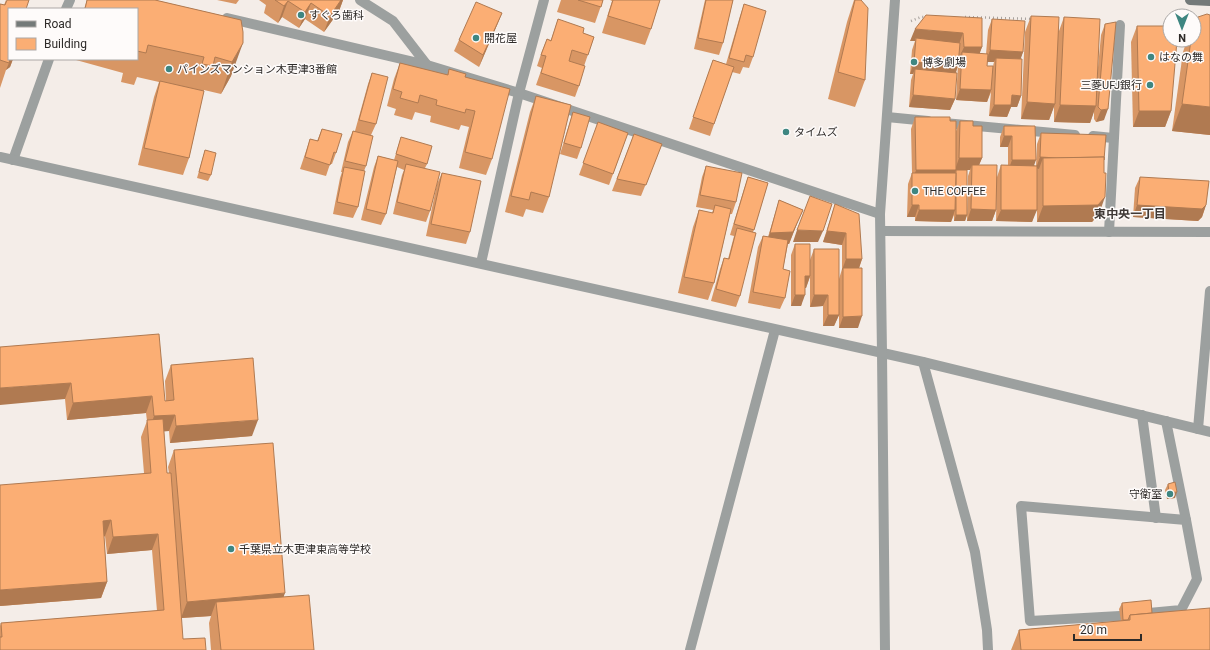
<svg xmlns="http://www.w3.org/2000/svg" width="1210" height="650" viewBox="0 0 1210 650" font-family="Roboto,'Noto Sans JP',sans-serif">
<rect width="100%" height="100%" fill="#f4ede8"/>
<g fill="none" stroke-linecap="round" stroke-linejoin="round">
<g stroke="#a7a19d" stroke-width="2.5" stroke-dasharray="1 3" stroke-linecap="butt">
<path d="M965,17l69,2"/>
<path d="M911,21l10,-4h5"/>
</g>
<g stroke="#9ca09f" stroke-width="10">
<path d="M1142,415l14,103"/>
<path d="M1166,421l20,99"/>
<path d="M1120,616l-90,5 -9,-115 165,14 11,59 -16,31 -32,3"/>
</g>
<g stroke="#9ca09f" stroke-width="10">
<path d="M360,0l33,21 34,44"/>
<path d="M66,9l4,-9"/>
<path d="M227,18l200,47 92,28 361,121"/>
<path d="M887,117l41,4"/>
<path d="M944,123l131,12"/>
<path d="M1093,136l20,2"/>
<path d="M13,160l36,-101"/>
<path d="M881,231l329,1"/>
<path d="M1109,232l11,-207"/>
<path d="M481,263l38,-170 25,-93"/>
<path d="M882,353l3,297"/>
<path d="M923,362l52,190 12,78 1,20"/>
<path d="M1198,429l12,-138"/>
<path d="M690,650l85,-320"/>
</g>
<g stroke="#9ca09f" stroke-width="10">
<path d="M0,157l923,205 287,70"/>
<path d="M882,353l-2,-139 15,-214"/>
</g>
<path stroke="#747a79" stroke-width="10" d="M1190,0l20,1"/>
</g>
<g fill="#d89664" fill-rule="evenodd">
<path d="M6,0l3,59h4l-3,8 -4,3 -6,18v-84l4,1z"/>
<path d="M87,0h68l86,20 -10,56 -10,18 -17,-4 -15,68 -6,17 -45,-10 16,-68 5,-15 -22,-5 -3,8 -13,-3 2,-9 -47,-13v-1h61v-50h-53z"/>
<path d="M217,0h22l-3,4z"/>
<path d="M259,0h84l-4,11 -15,21 -19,-13 -6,9 -17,-11 -4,6 -14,-10 2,-8z"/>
<path d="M561,0h42l-8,23 -38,-11z"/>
<path d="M610,0h50l-9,29 -6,16 -43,-12 10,-32z"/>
<path d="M705,0h28l-10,43 -4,12 -25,-6z"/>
<path d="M854,0h7l4,80 -10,27 -27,-8 19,-77z"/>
<path d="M744,4l9,53 -4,11 -6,-1 -3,7 -8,-2 -22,64 -21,-7 24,-69 13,4 14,-48z"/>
<path d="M502,13l-5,12 -18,42 -25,-16 5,-11z"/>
<path d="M1031,16l28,15 5,-14 33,61 4,-43 4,-11 -1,96 -8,2 -2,-3v-8l-4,12 -36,-1v-16l-5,14 -28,-1 4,-87z"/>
<path d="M982,18v29l-3,7h7l2,-24 4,-11 31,33 -3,7 1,37 -4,11h-6l-4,10 -18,-1 2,-24 -4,10 -31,-2 2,-36 2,-6h-1v-6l-3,21 -1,26 -5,11 -41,-3 2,-27 2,-6h-3l2,-24 3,-9h-5zM987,62h7l-1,4h-6z"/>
<path d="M558,19l25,14 11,4 -10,29 -5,20 -4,11 -39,-12 6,-17 -5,-2 5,-15 5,-12 4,1z"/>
<path d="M1137,26l34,85 -6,16h-32l-2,-85z"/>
<path d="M1187,40h7l16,95 -38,-4 11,-79z"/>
<path d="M400,63l47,12 2,-6 16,8 27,82 -6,16 -27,-7 10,-41 -8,-2 -2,5 -29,-8 1,-6 -16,-4 -3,8 -18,-5 2,-6 -9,-3 7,-27z"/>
<path d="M372,73l4,51 -5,11 -5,31 -2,5 -6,36 -5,11 -20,-4 7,-36 2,-6h-1l7,-30 5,-11h2l13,-47z"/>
<path d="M536,96l13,101 -6,16 -17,-4 -3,8 -18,-5 25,-100z"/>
<path d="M573,112l8,36 -4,11 -17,-5z"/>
<path d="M915,117l41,14 4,-10 13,5 9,32 -3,7 18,12 4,-12h7v-18h-8v-10l4,-11 30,39 2,1 1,-22 4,-11 63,27 -5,54 -7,8h-55v-16l-5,16 -36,-1 1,-44 -1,33 -4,11h-25l1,-45 2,-6h-14l-1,3 1,-3 11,45 -2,6h-11v-6l-3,7 -36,-1v-4h-8l1,-33 4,-11 -1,-44z"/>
<path d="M322,129l14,24 -4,11h-2l-4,12 -26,-7 10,-30 7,2z"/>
<path d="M628,133l-19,52 -30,-10 15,-41z"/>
<path d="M634,134l28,10 -21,52 -29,-5z"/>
<path d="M401,137l26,27 -2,4 5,43 -4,11 -33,-8 9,-39 2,-5 -7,-3 -11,47 -5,11 -20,-5 13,-53 4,-11 16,4z"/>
<path d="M205,150l6,25 -3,6 -11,-3z"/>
<path d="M706,166l30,36 -4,12h-2l-16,69 -6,17 -30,-7 15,-66 6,-17 13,3 1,-3 -17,-3 6,-30z"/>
<path d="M442,173l28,59 -4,12 -40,-8 11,-52z"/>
<path d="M748,177l20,6 -15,49 -13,64 -4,11 -25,-6 9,-32 4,-11 4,1 6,-23 -4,-1 14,-46z"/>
<path d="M1140,177l66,28 -4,12 -4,4 -65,-4 2,-29z"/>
<path d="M779,200l24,10 -5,11 -9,23h-1l-5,25 2,29 -5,11 -32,-6 10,-56 5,-11 5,1z"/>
<path d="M835,204l27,55 -3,9 -1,60h-19v-13l-5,11h-11v-20l-13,1v-30l-4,11h-1l-4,18h-10v-51l4,-11 15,16 4,-11 25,30 3,-10v-24l-19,-3z"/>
<path d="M0,347l165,54h1l-1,-20 6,-16 81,71 -82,7 -1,-12h-5l3,42h2l-1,-6 6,-17 110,147 30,53h-103l-2,-27 2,-7 -29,2 -182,32v-24l1,-3 156,-12 -5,-61 -45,4 -2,-18 -1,1 3,45 -6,16 -101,8 144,-133 -3,-36 6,-16 -1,-8 -79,7 -2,-21z"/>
<path d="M1168,484l7,14 -8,1 -2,-9z"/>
<path d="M1122,603l30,10 58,37h-199l8,-20 102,-9 -2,-12z"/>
</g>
<g fill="#b07a51">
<path d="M341,0h2l-4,11 -15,21 6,-16z"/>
<path d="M288,1l-6,16 -4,6 6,-17z"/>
<path d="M311,3l-6,16 -6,9 6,-16z"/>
<path d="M502,13l-5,12 -18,42 4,-12z"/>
<path d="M915,29l48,4 -4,11 -43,-6 -1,3h-5z"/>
<path d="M243,43l-12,33 -10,18 11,-32z"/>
<path d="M964,47h18l-4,11 -16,-6 -2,6h-1z"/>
<path d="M990,50l33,2 -4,12 -23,-6 -2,4h-8z"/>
<path d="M9,59h4l-3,8 -4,3 3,-7z"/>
<path d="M914,62l44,4 -4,12 -39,-9 -2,5h-3z"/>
<path d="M960,89l31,1 -4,12 -31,-2z"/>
<path d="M913,95l42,4 -5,11 -41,-3z"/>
<path d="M1012,95l9,1 -4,11h-6l-4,10 -18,-1 5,-11z"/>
<path d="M1027,102l28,2 -6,16 -28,-1z"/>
<path d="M1182,104l28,3v28l-38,-4z"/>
<path d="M1060,105l36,1 -6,17 -36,-1z"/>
<path d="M1108,109l-4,11 -8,2 5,-12z"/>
<path d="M1139,111h32l-6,16h-32z"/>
<path d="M1004,136h8l-4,11h-8z"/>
<path d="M1040,157l64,3 -4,11 -57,-13 -4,11 -3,-1z"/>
<path d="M959,158h23l-5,12 -5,-5 -2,5h-14l-4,11 -40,1 4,-12h39z"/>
<path d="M1012,160h24l-4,11h-24z"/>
<path d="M1105,197l-6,17 -7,8h-55l6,-16z"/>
<path d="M912,205h7l-4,12h-8z"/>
<path d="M1137,205h69l-4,12 -4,4 -65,-4z"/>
<path d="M971,209l25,1 -4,11h-25z"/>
<path d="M803,210l-5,11 -9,23h-24l5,-11z"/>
<path d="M919,210h36l-4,12 -36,-1z"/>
<path d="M1001,210h36l-5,12 -36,-1z"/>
<path d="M956,215h11l-2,6h-11z"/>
<path d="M797,230l26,1 -5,11h-25z"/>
<path d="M827,231l19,2 -4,12 -19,-3z"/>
<path d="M846,259h16l-4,12 -16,-1z"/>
<path d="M805,276h5l-4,12h-5z"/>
<path d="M795,295h10l-4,11h-10z"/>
<path d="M814,295h14l-5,11 -13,1z"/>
<path d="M828,315h11l-5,11h-11z"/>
<path d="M862,316l-4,12h-19l4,-11z"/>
<path d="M71,383l-6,16 -65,6v-17z"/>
<path d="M152,396l-6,17 -79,7 6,-17z"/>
<path d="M175,415l-6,16 -21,2 6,-17z"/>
<path d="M258,420l-6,16 -82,7 6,-17z"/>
<path d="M1177,492l-2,6 -8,1 2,-6z"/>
<path d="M111,520l-6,16 -8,1 6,-16z"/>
<path d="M158,534l-6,16 -45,4 6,-17z"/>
<path d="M107,582l-6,16 -101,8v-16z"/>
<path d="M285,593l-6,16 -63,-7 -5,14 -30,2 6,-16z"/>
</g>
<g fill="#fbae74" stroke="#b07a51">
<path d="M7,0h22l-3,9h-17v50h1l-1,4 -9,-3v-56l5,1z"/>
<path d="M87,0h68l86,20 2,12v11l-11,19 -17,-5 -2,9 -11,-2 2,-7 -56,-12 -2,8 -9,-2v-42h-52z"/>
<path d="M275,0h66l-11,16 -19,-13 -6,9 -17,-11 -4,5z"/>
<path d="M578,0h25l-2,7z"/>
<path d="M613,0h47l-9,29 -43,-13z"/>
<path d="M706,0h27l-10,43 -25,-5z"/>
<path d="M855,0h6l7,8 -3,72 -27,-8z"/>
<path d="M476,2l26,11 -19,42 -24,-15z"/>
<path d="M744,4l22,7 -13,46 -7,-2 -2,7 -15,-4z"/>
<path d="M1207,14l3,1v92l-28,-3 9,-64h3v-18l4,-5z"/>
<path d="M926,15l56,3v29h-18l-1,-14 -48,-4z"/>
<path d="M1031,16l28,1 -4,87 -28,-2z"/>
<path d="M1064,17l36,2 -4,87 -36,-1z"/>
<path d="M558,19l26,9 -1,5 11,4 -6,18 -16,-5 -3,11 16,5 -6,20 -38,-13 5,-17 -5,-1 6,-16 4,2z"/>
<path d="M992,19l33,2 -2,31 -33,-2z"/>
<path d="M1116,22l-8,87 -7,1 -3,-3 7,-83z"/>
<path d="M1137,26h33v14h7l-6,71h-32z"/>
<path d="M916,38l44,5 -2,23 -44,-4z"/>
<path d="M962,52l26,2 -1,12h6l-2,24 -31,-1z"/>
<path d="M996,58l26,1 -1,37 -9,-1 -1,10h-17z"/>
<path d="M713,60l21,7 -20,57 -21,-7z"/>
<path d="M400,63l48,12 1,-6 17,5 -1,3 45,12 -18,70 -27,-7 10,-41 -9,-2 -1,4 -29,-8 1,-5 -17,-5 -2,8 -18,-5 2,-6 -9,-3z"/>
<path d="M915,69l42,4 -2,26 -42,-4z"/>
<path d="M372,73l16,4 -12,47 -17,-4z"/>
<path d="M160,81l44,10 -15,67 -45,-10z"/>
<path d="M536,96l35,9 -22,92 -18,-5 -2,8 -18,-4z"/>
<path d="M573,112l17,5 -9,31 -17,-5z"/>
<path d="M915,117h35v4h6v49h-40z"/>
<path d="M960,121h13v5h9v32h-23z"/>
<path d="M598,122l30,11 -15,41 -30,-11z"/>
<path d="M1004,126h31l1,34h-24v-24h-8z"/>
<path d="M322,129l20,5 -6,19 -2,-1 -4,13 -25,-8 5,-18 8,2z"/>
<path d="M353,131l20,5 -7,30 -21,-5z"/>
<path d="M1041,133l65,2 -2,25v-3l-47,1 -17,-1z"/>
<path d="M634,134l28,10 -16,41 -29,-6z"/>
<path d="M401,137l31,9 -5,18 -31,-10z"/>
<path d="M205,150l11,3 -5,22 -12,-3z"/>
<path d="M378,156l20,5 -12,53 -20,-5z"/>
<path d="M1104,157v16h2l-1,24 -7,8 -55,1v-48z"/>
<path d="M406,164l34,8 -10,39 -33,-9z"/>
<path d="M972,165h25l-1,45 -25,-1z"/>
<path d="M1001,165l36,1v44h-36z"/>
<path d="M706,166l36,7 -6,29 -36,-7z"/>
<path d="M344,167l21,4 -7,36 -21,-5z"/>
<rect x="956" y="170" width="11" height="45"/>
<path d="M442,173l39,8 -11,51 -39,-8z"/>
<path d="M912,173h44l-1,37h-36v-5h-7z"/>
<path d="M748,177l20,6 -14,47 -20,-6z"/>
<path d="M1140,177l69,4 -3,24 -4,4 -65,-4z"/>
<path d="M810,196l22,8 -9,27 -26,-1z"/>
<path d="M779,200l24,10 -10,22 -23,1z"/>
<path d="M835,204l24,10 3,45h-16v-26l-19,-2z"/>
<path d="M715,205l16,4 -17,74 -30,-6 15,-67 14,3z"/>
<path d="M737,228l19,5 -16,63 -24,-7 8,-31 5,1z"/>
<path d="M763,236l25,4 -5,29 7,2 -5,27 -32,-6z"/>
<path d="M795,244h15v32h-5v19h-10z"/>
<path d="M814,249h25v66h-11v-20h-14z"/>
<path d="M843,268h19v48l-19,1z"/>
<path d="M159,334l6,67 9,-1 -3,-35 82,-7 5,62 -82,6 -1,-11 -21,1 -2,-20 -79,7 -2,-20 -71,5v-41z"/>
<path d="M163,419l4,54h4l12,166 22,-1 1,12h-206v-13h2l-1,-14 163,-13 -6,-76 -45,3 -2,-17 -8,1 4,61 -107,8v-105l151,-12 -4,-53z"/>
<path d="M273,443l12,150 -98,9 -13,-152z"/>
<path d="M1175,482l2,10 -8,1 -1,-9z"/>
<path d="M309,595l5,55h-93l-5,-48z"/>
<path d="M1151,600l1,13 -22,2 -2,5h-5l-1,-17z"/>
<path d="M1210,608v42h-189l-2,-20 111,-10v-5z"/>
</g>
<g fill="#3e8681" stroke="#fefbfa" stroke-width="1.5">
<circle cx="301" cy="15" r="4"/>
<circle cx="476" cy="38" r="4"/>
<circle cx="1151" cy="57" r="4"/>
<circle cx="914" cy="62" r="4"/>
<circle cx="169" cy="69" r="4"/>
<circle cx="1150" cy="85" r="4"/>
<circle cx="786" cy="132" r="4"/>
<circle cx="915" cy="191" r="4"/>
<circle cx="1170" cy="494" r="4"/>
<circle cx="231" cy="549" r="4"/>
</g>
<g text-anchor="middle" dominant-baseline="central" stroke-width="3" stroke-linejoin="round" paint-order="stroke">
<g font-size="11" fill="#2e2b29" stroke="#fefbfa" text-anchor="start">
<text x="309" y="15">すぐろ歯科</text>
<text x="484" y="38">開花屋</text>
<text x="1159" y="57">はなの舞</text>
<text x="922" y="62">博多劇場</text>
<text x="177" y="69">パインズマンション木更津3番館</text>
<text x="1142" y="85" text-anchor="end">三菱UFJ銀行</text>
<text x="794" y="132">タイムズ</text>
<text x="923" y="191">THE COFFEE</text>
<text x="1162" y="494" text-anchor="end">守衛室</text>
<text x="239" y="549">千葉県立木更津東高等学校</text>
</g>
<g font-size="12" font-weight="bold" fill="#3f3936" stroke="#fefbfa">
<text x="1130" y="214">東中央一丁目</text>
</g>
</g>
<rect x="8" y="8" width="130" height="52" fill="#fefbfa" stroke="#aba8a6"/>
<rect x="16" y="21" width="20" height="6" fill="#747a79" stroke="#aba8a6"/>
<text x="44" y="28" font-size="12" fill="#2e2b29">Road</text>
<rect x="16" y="38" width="20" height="12" fill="#fbae74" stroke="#aba8a6"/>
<text x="44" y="48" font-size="12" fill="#2e2b29">Building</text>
<g transform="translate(1182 28) rotate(180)"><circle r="19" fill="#fefbfa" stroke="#aba8a6"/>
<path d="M0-3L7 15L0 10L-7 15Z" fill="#3e8681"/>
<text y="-6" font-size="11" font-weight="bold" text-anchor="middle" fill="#2e2b29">N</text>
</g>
<path d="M1074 634v6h67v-6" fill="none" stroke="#2e2b29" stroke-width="2"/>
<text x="1080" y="634" font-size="12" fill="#2e2b29" stroke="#fefbfa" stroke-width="3" paint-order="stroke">20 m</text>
</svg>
